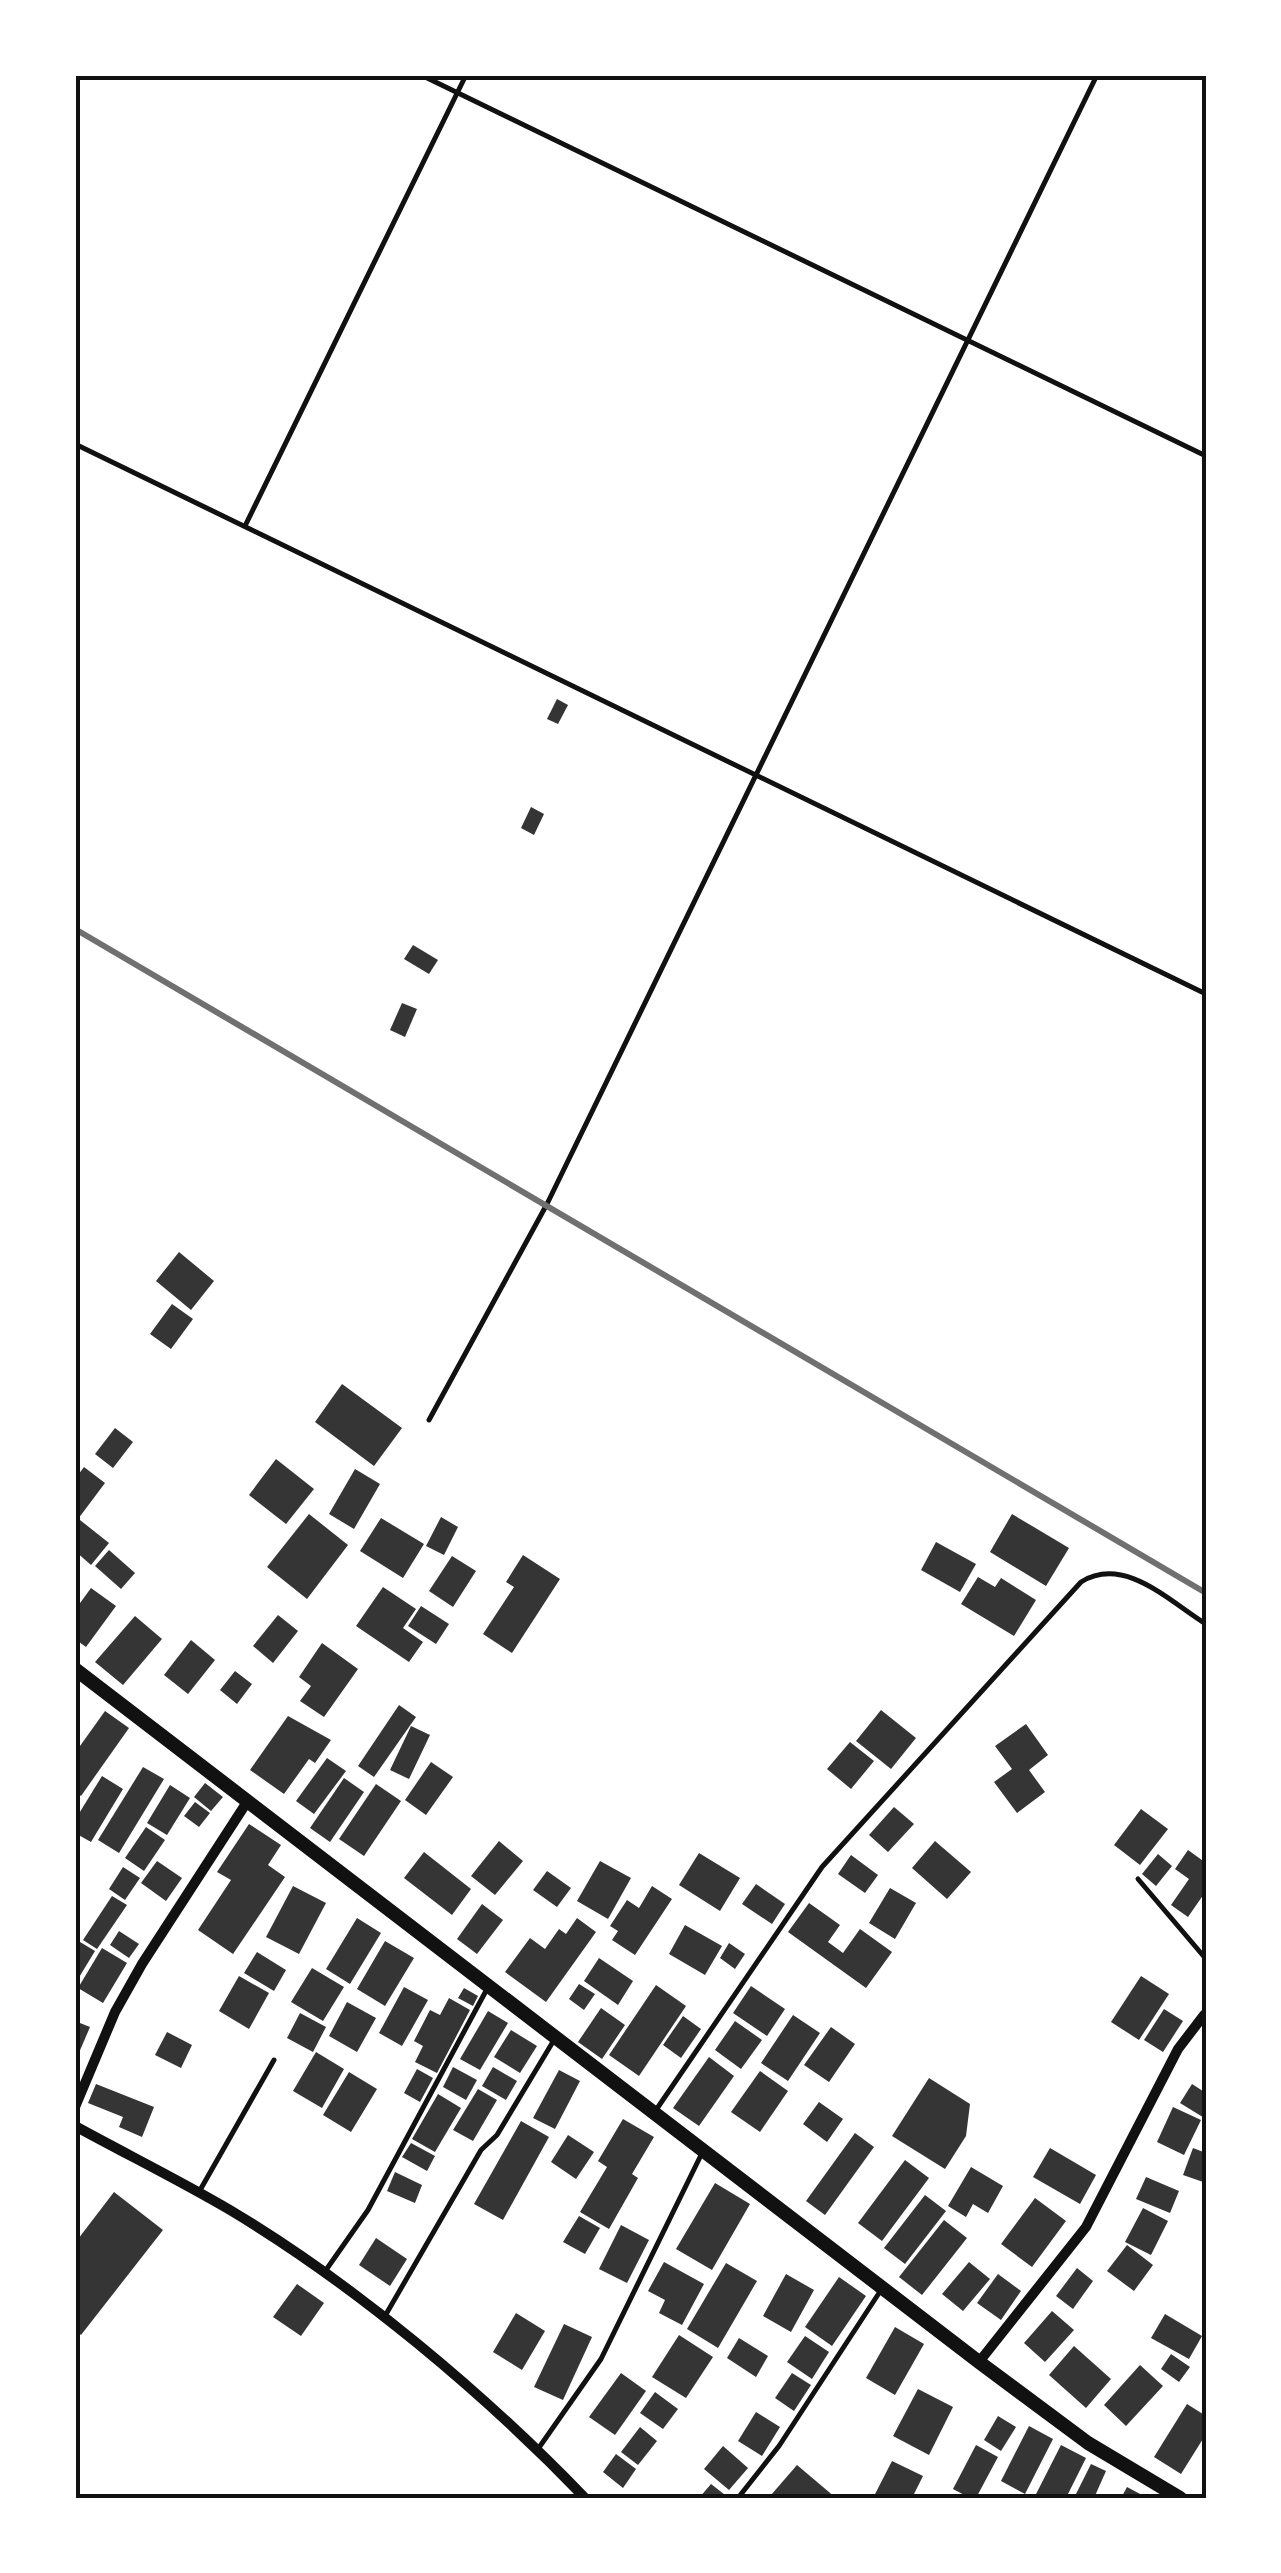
<svg xmlns="http://www.w3.org/2000/svg" width="1281" height="2573" viewBox="0 0 1281 2573" font-family="Cabin,sans-serif">
<rect width="100%" height="100%" fill="#fff"/>
<g fill="#353535">
<path d="M557,699l11,6 -10,19 -11,-5z"/>
<path d="M531,807l13,7 -10,21 -13,-7z"/>
<path d="M413,945l25,15 -9,14 -25,-15z"/>
<path d="M402,1003l15,6 -12,28 -15,-7z"/>
<path d="M179,1252l35,29 -23,29 -35,-29z"/>
<path d="M172,1304l21,15 -22,30 -21,-15z"/>
<path d="M342,1384l60,44 -28,38 -59,-44z"/>
<path d="M115,1428l18,14 -20,26 -18,-14z"/>
<path d="M276,1459l38,30 -28,35 -37,-29z"/>
<path d="M84,1467l21,16 -30,40v-44z"/>
<path d="M355,1469l25,15 -26,45 -25,-15z"/>
<path d="M309,1514l39,31 -41,54 -40,-32z"/>
<path d="M1012,1514l57,34 -23,38 -56,-34z"/>
<path d="M441,1517l17,10 -14,28 -18,-9z"/>
<path d="M381,1518l43,26 -21,34 -43,-27z"/>
<path d="M80,1520l29,23 -18,22 -16,-14v-26z"/>
<path d="M936,1542l40,22 -16,28 -39,-22z"/>
<path d="M109,1550l26,23 -14,16 -26,-23z"/>
<path d="M523,1555l37,24 -48,74 -29,-19 31,-47 -8,-5z"/>
<path d="M452,1556l24,15 -23,36 -24,-16z"/>
<path d="M978,1577l17,10 6,-9 35,22 -22,36 -53,-32z"/>
<path d="M383,1587l33,22 -13,19 20,14 -14,20 -53,-36z"/>
<path d="M91,1588l25,18 -30,41 -11,-8v-29z"/>
<path d="M421,1606l28,18 -13,20 -28,-18z"/>
<path d="M278,1615l20,16 -25,32 -20,-17z"/>
<path d="M135,1616l27,23 -39,46 -28,-23z"/>
<path d="M191,1640l24,20 -27,34 -24,-19z"/>
<path d="M322,1643l36,26 -34,48 -24,-16 11,-15 -12,-9z"/>
<path d="M235,1671l17,13 -15,20 -17,-14z"/>
<path d="M399,1705l17,12 -42,60 -16,-11z"/>
<path d="M881,1710l35,28 -25,31 -35,-28z"/>
<path d="M105,1711l24,17 -48,68 -6,-4v-39z"/>
<path d="M288,1716l43,24 -16,23 -6,-4 -25,35 -34,-24z"/>
<path d="M1026,1724l22,31 -19,15 16,22 -28,21 -23,-31 18,-13 -17,-23z"/>
<path d="M411,1726l19,9 -21,44 -19,-9z"/>
<path d="M850,1742l24,19 -23,28 -24,-20z"/>
<path d="M327,1758l19,13 -32,43 -18,-13z"/>
<path d="M431,1762l22,15 -27,38 -21,-15z"/>
<path d="M143,1767l21,12 -45,74 -21,-13z"/>
<path d="M102,1776l21,13 -32,53 -16,-9v-13z"/>
<path d="M344,1778l20,14 -34,50 -20,-14z"/>
<path d="M205,1783l18,14 -12,14 -17,-14z"/>
<path d="M376,1784l25,17 -37,55 -25,-17z"/>
<path d="M170,1785l20,13 -23,37 -20,-12z"/>
<path d="M195,1802l15,11 -11,14 -15,-11z"/>
<path d="M894,1807l20,17 -26,28 -19,-17z"/>
<path d="M1141,1809l27,20 -28,36 -26,-20z"/>
<path d="M249,1824l32,21 -13,20 17,12 -52,77 -35,-24 33,-50 -14,-8z"/>
<path d="M146,1827l19,13 -21,31 -19,-13z"/>
<path d="M499,1841l24,20 -28,34 -24,-19z"/>
<path d="M935,1841l36,31 -24,27 -35,-31z"/>
<path d="M1188,1850l18,13v28l-18,26 -17,-12 18,-26 -14,-10z"/>
<path d="M424,1852l47,37 -19,26 -48,-37z"/>
<path d="M699,1853l41,25 -20,33 -41,-26z"/>
<path d="M1158,1854l14,12 -16,20 -14,-12z"/>
<path d="M851,1855l27,20 -13,18 -27,-19z"/>
<path d="M157,1861l25,17 -16,23 -25,-18z"/>
<path d="M600,1861l31,17 -23,41 -31,-18z"/>
<path d="M123,1867l17,11 -15,22 -16,-11z"/>
<path d="M547,1871l24,17 -14,19 -24,-17z"/>
<path d="M756,1884l29,20 -13,20 -30,-20z"/>
<path d="M293,1886l33,17 -27,51 -33,-17z"/>
<path d="M652,1886l20,13 -37,56 -23,-15 6,-9 -8,-5 17,-26 12,8z"/>
<path d="M890,1888l26,15 -21,36 -26,-16z"/>
<path d="M112,1896l15,9 -30,44 -14,-9z"/>
<path d="M809,1903l31,22 -12,17 15,11 17,-24 32,23 -26,36 -78,-56z"/>
<path d="M482,1904l21,16 -26,34 -20,-15z"/>
<path d="M357,1918l24,15 -31,51 -24,-15z"/>
<path d="M577,1918l19,14 -50,70 -41,-30 25,-34 15,11 14,-20 7,5z"/>
<path d="M685,1925l37,21 -17,29 -36,-21z"/>
<path d="M119,1931l20,13 -10,14 -19,-13z"/>
<path d="M75,1939l20,12 -20,33z"/>
<path d="M385,1941l29,17 -29,48 -28,-17z"/>
<path d="M729,1943l16,11 -10,15 -15,-11z"/>
<path d="M102,1948l25,15 -24,40 -25,-15z"/>
<path d="M257,1952l29,18 -12,21 -30,-18z"/>
<path d="M599,1958l34,23 -15,24 -34,-24z"/>
<path d="M312,1968l32,19 -21,34 -32,-19z"/>
<path d="M239,1976l30,17 -20,36 -30,-18z"/>
<path d="M1141,1976l28,18 -30,46 -28,-18z"/>
<path d="M579,1984l16,10 -11,16 -15,-11z"/>
<path d="M656,1985l30,21 -47,70 -30,-21z"/>
<path d="M751,1986l34,23 -18,27 -34,-23z"/>
<path d="M404,1987l24,13 -26,46 -23,-13z"/>
<path d="M464,1988l14,8 -5,10 -15,-8z"/>
<path d="M449,1998l21,12 -33,63 -22,-11 8,-16 -9,-5 16,-31 10,5z"/>
<path d="M347,2002l29,16 -19,34 -28,-16z"/>
<path d="M601,2008l24,17 -23,34 -24,-17z"/>
<path d="M1164,2009l19,12 -20,31 -19,-12z"/>
<path d="M488,2011l20,12 -28,47 -20,-11z"/>
<path d="M300,2013l26,14 -13,25 -26,-14z"/>
<path d="M793,2015l27,18 -32,48 -27,-18z"/>
<path d="M683,2016l18,13 -20,29 -18,-13z"/>
<path d="M75,2021l15,6 -15,35z"/>
<path d="M735,2021l27,19 -21,29 -26,-19z"/>
<path d="M831,2027l24,17 -26,38 -25,-17z"/>
<path d="M511,2030l26,16 -17,27 -26,-16z"/>
<path d="M167,2032l25,13 -11,23 -26,-13z"/>
<path d="M316,2052l28,17 -22,39 -29,-17z"/>
<path d="M709,2057l25,19 -35,50 -26,-18z"/>
<path d="M453,2067l24,13 -11,20 -23,-13z"/>
<path d="M493,2067l24,14 -11,19 -24,-14z"/>
<path d="M417,2069l16,9 -13,24 -16,-9z"/>
<path d="M559,2070l21,11 -25,48 -22,-11z"/>
<path d="M760,2071l28,20 -28,41 -29,-20z"/>
<path d="M349,2072l28,17 -26,43 -28,-17z"/>
<path d="M929,2078l41,26 -4,32 -21,33 -53,-33z"/>
<path d="M96,2084l58,23 -12,30 -23,-10 4,-10 -35,-14z"/>
<path d="M1192,2084l14,9v26l-26,-16z"/>
<path d="M478,2089l19,11 -24,41 -20,-11z"/>
<path d="M438,2094l23,14 -26,44 -23,-13z"/>
<path d="M819,2102l24,17 -16,23 -24,-18z"/>
<path d="M1173,2107l28,13 -17,35 -27,-13z"/>
<path d="M623,2119l31,18 -22,37 6,4 -29,51 -29,-17 27,-45 -9,-6z"/>
<path d="M521,2121l28,16 -46,83 -29,-16z"/>
<path d="M855,2133l19,14 -49,68 -19,-14z"/>
<path d="M568,2135l26,17 -18,27 -25,-17z"/>
<path d="M411,2143l24,13 -8,15 -25,-14z"/>
<path d="M1050,2148l46,27 -16,29 -47,-27z"/>
<path d="M1193,2148l13,5v30l-23,-8z"/>
<path d="M905,2160l24,18 -47,63 -24,-18z"/>
<path d="M971,2167l32,19 -15,27 -15,-9 -7,13 -18,-11z"/>
<path d="M395,2172l27,13 -7,18 -28,-12z"/>
<path d="M1146,2177l33,14 -9,22 -34,-14z"/>
<path d="M715,2183l35,21 -38,66 -36,-21z"/>
<path d="M114,2192l49,38 -82,105 -6,-5v-87z"/>
<path d="M925,2195l21,16 -41,53 -21,-16z"/>
<path d="M1035,2198l31,23 -34,46 -31,-23z"/>
<path d="M1143,2208l25,13 -17,34 -26,-13z"/>
<path d="M579,2216l21,12 -15,26 -22,-12z"/>
<path d="M944,2220l23,18 -45,57 -23,-18z"/>
<path d="M621,2225l28,15 -22,43 -28,-14z"/>
<path d="M376,2238l31,21 -17,27 -31,-21z"/>
<path d="M1127,2245l26,20 -19,26 -27,-20z"/>
<path d="M664,2262l40,22 -22,41 -23,-12 6,-13 -17,-9z"/>
<path d="M969,2262l21,17 -27,32 -21,-17z"/>
<path d="M726,2263l31,18 -39,67 -31,-19z"/>
<path d="M1077,2268l16,13 -20,28 -17,-13z"/>
<path d="M786,2274l28,16 -23,42 -28,-16z"/>
<path d="M998,2274l23,17 -20,29 -24,-17z"/>
<path d="M839,2277l27,19 -34,50 -27,-19z"/>
<path d="M297,2284l27,19 -23,33 -28,-19z"/>
<path d="M1052,2311l22,19 -29,32 -21,-19z"/>
<path d="M516,2313l29,18 -23,39 -29,-18z"/>
<path d="M1165,2314l37,22 -13,23 -38,-21z"/>
<path d="M564,2324l28,13 -29,63 -29,-13z"/>
<path d="M895,2327l29,17 -29,51 -29,-17z"/>
<path d="M679,2335l34,22 -27,41 -34,-21z"/>
<path d="M805,2336l24,16 -17,27 -25,-17z"/>
<path d="M739,2338l29,18 -12,21 -29,-19z"/>
<path d="M1074,2346l37,33 -25,29 -37,-33z"/>
<path d="M1171,2354l19,13 -11,15 -18,-13z"/>
<path d="M1140,2365l23,21 -37,40 -22,-21z"/>
<path d="M621,2373l25,18 -31,44 -26,-18z"/>
<path d="M792,2373l19,12 -17,26 -19,-13z"/>
<path d="M918,2389l35,18 -24,48 -36,-19z"/>
<path d="M655,2392l23,17 -15,20 -23,-16z"/>
<path d="M1187,2404l19,12v18l-25,40 -27,-17z"/>
<path d="M756,2412l24,15 -18,29 -24,-15z"/>
<path d="M998,2416l18,11 -15,24 -17,-11z"/>
<path d="M1029,2426l24,13 -28,55 -24,-13z"/>
<path d="M640,2427l17,14 -19,24 -17,-13z"/>
<path d="M976,2445l22,12 -22,41h-6l-17,-9z"/>
<path d="M1061,2445l25,13 -20,40h-32z"/>
<path d="M723,2446l25,22 -19,22 -25,-21z"/>
<path d="M616,2454l20,15 -13,19 -20,-16z"/>
<path d="M892,2461l31,15 -11,22h-39z"/>
<path d="M1091,2464l15,7 -12,27h-20z"/>
<path d="M797,2465l39,33h-62l-3,-3z"/>
<path d="M711,2484l18,14h-30z"/>
<path d="M1127,2487l15,8 -2,3h-19z"/>
</g>
<g fill="none" stroke-linecap="round" stroke-linejoin="round">
<g stroke="#111" stroke-width="5">
<path d="M421,75l785,381"/>
<path d="M75,444l1131,550"/>
<path d="M245,526l221,-451"/>
<path d="M429,1420l118,-216 550,-1129"/>
<path d="M1138,1879l68,80"/>
<path d="M656,2110l166,-243 259,-285c43,-27 88,19 125,42"/>
<path d="M199,2192l75,-132"/>
<path d="M326,2270l42,-60 119,-221"/>
<path d="M385,2316l96,-166 16,-15 57,-95"/>
<path d="M538,2449l63,-90 102,-208"/>
<path d="M738,2498l41,-52 102,-156"/>
</g>
<g stroke="#111" stroke-width="10">
<path d="M75,2107l40,-95 27,-48 105,-162"/>
<path d="M75,2126c51,28 104,54 155,84 125,75 254,183 355,288"/>
<path d="M979,2362l107,-135 92,-178 26,-34"/>
</g>
<path stroke="#111" stroke-width="14" d="M75,1669l904,693 109,81 92,55"/>
<path stroke="#707070" stroke-width="6" d="M75,929l1131,664"/>
</g>
<rect width="1281" height="2573" fill="none" stroke="#ffffff" stroke-width="155"/>
<rect x="78" y="78" width="1126" height="2418" fill="none" stroke="#111" stroke-width="4"/>
</svg>
